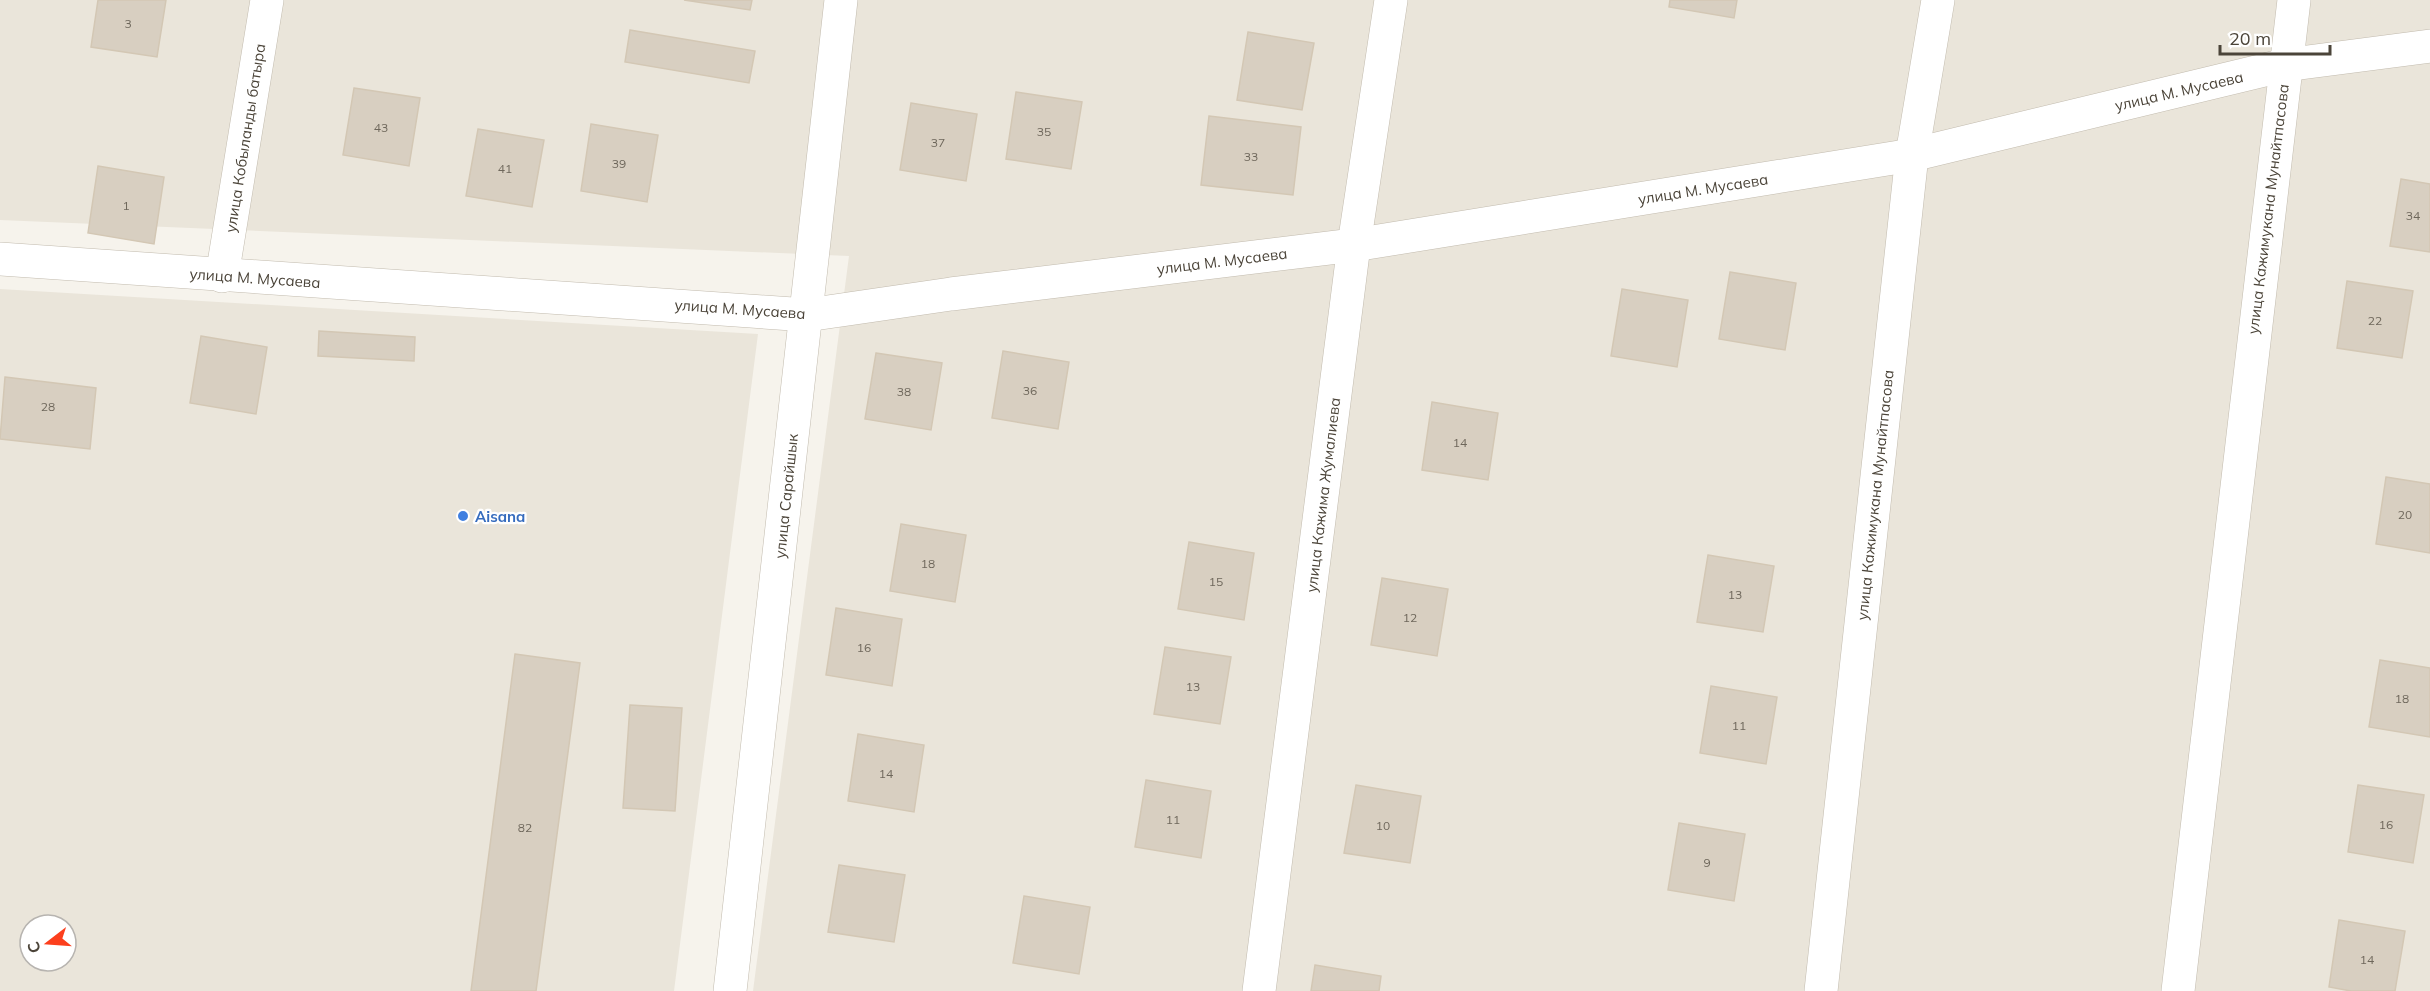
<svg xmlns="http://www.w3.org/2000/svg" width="2430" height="991" viewBox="0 0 2430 991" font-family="Mulish,sans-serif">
<rect width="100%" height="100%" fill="#f6f3ec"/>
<g fill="#eae5da" fill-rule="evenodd">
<path d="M0,0h2430v991h-1677l96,-735 -849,-36z"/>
<path d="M0,289l758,45 -84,657h-674zM30,925h36v36h-36z"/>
</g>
<g fill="#d8cfc1" stroke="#d3c7b4" stroke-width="1.5">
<path d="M98,0h68l-9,57 -66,-10z"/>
<path d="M684,0h68l-2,10z"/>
<path d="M1670,0h67l-3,18 -65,-11z"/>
<path d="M630,30l125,21 -6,32 -124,-21z"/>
<path d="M1248,32l66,11 -12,67 -65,-10z"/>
<path d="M354,88l66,10 -11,68 -66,-11z"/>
<path d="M1016,92l66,10 -11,67 -65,-10z"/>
<path d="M911,103l66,11 -11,67 -66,-11z"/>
<path d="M1209,116l92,11 -8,68 -92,-10z"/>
<path d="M591,124l67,11 -11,67 -66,-11z"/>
<path d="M478,129l66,11 -12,67 -66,-11z"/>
<path d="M98,166l66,11 -10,67 -66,-11z"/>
<path d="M2401,179l29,5v68l-40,-6z"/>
<path d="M1730,272l66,11 -11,67 -66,-11z"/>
<path d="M2347,281l66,10 -11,67 -65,-10z"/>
<path d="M1622,289l66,11 -11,67 -66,-11z"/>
<path d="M319,331l96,6 -1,24 -96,-5z"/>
<path d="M201,336l66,11 -11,67 -66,-11z"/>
<path d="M1003,351l66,11 -11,67 -66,-11z"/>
<path d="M876,353l66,10 -11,67 -66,-11z"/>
<path d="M5,377l91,11 -6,61 -90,-10z"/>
<path d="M1432,402l66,11 -10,67 -66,-10z"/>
<path d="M2386,477l44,7v69l-54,-9z"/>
<path d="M901,524l65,11 -11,67 -65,-11z"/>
<path d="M1189,542l65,11 -10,67 -66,-11z"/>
<path d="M1708,555l66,11 -11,66 -66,-10z"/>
<path d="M1382,578l66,11 -11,67 -66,-11z"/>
<path d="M836,608l66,11 -10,67 -66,-11z"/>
<path d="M1165,647l66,10 -11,67 -66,-10z"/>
<path d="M515,654l65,9 -44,328h-65z"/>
<path d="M2380,660l50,8v69l-61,-10z"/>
<path d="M1711,686l66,11 -11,67 -66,-11z"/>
<path d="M630,705l52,3 -7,103 -52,-3z"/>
<path d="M858,734l66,11 -10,67 -66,-11z"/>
<path d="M1146,780l65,11 -10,67 -66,-11z"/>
<path d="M1356,785l65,11 -11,67 -66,-10z"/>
<path d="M2358,785l66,10 -11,68 -65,-11z"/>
<path d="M1679,823l66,11 -11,67 -66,-11z"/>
<path d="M839,865l66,10 -11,67 -66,-10z"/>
<path d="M1024,896l66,11 -11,67 -66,-11z"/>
<path d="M2339,920l66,11 -10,60h-44l-22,-4z"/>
<path d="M1315,965l66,11 -2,15h-68z"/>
</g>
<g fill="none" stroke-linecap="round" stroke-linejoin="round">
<g stroke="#c2bbae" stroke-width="34">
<g id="minor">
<path d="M0,259l807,56 144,-21 403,-49 558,-90 373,-90 145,-19"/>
<path d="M222,276l45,-276"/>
<path d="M730,991l111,-991"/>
<path d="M1259,991l95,-746 37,-245"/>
<path d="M1821,991l91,-836 26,-155"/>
<path d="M2178,991l116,-991"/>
</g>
</g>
<use href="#minor" stroke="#fff" stroke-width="33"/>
</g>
<circle fill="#3f7fe0" stroke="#fff" stroke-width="2" cx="463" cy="516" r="6"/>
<g text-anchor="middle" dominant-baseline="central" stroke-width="4.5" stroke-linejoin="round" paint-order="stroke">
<g font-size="12" fill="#6e675b">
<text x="128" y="23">3</text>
<text x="381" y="127">43</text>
<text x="1044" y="131">35</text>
<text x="938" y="142">37</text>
<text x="1251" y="156">33</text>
<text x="619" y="163">39</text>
<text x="505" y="168">41</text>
<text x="126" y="205">1</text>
<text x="2413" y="215">34</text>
<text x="2375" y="320">22</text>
<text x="1030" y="390">36</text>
<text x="904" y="391">38</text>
<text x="48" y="406">28</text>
<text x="1460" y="442">14</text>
<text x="2405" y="514">20</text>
<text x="928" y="563">18</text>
<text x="1216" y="581">15</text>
<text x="1735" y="594">13</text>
<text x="1410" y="617">12</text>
<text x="864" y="647">16</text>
<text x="1193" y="686">13</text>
<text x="2402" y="698">18</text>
<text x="1739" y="725">11</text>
<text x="886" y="773">14</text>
<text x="1173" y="819">11</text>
<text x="2386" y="824">16</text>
<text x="1383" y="825">10</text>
<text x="525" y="827">82</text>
<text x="1707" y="862">9</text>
<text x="2367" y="959">14</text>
</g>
<g font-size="15" fill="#4b4439" stroke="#fff">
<text transform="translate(2179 91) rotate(-13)">улица М. Мусаева</text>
<text transform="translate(245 138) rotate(-81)">улица Кобыланды батыра</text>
<text transform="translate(1703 189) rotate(-9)">улица М. Мусаева</text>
<text transform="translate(2268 209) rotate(-83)">улица Кажимукана Мунайтпасова</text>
<text transform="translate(1222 261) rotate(-7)">улица М. Мусаева</text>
<text transform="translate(255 278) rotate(4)">улица М. Мусаева</text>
<text transform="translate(740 309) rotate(4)">улица М. Мусаева</text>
<text transform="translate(1323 495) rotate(-83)">улица Кажима Жумалиева</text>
<text transform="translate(1875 495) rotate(-84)">улица Кажимукана Мунайтпасова</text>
<text transform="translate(786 496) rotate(-84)">улица Сарайшык</text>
</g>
<g font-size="15" font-weight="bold" fill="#366cbe" stroke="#fff" text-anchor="start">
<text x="475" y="516">Aisana</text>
</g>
</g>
<g transform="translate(48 943) rotate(253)"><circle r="28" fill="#ffffff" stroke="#b7b4b0" stroke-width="1.5"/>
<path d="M0-4.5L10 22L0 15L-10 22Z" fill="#fc3f1d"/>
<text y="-9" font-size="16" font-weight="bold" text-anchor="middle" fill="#4b4439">С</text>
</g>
<path d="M2220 45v9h110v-9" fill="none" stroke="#4b4439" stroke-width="3"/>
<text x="2229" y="45" font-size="18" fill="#4b4439" stroke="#ffffff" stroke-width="4.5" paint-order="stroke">20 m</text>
</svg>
